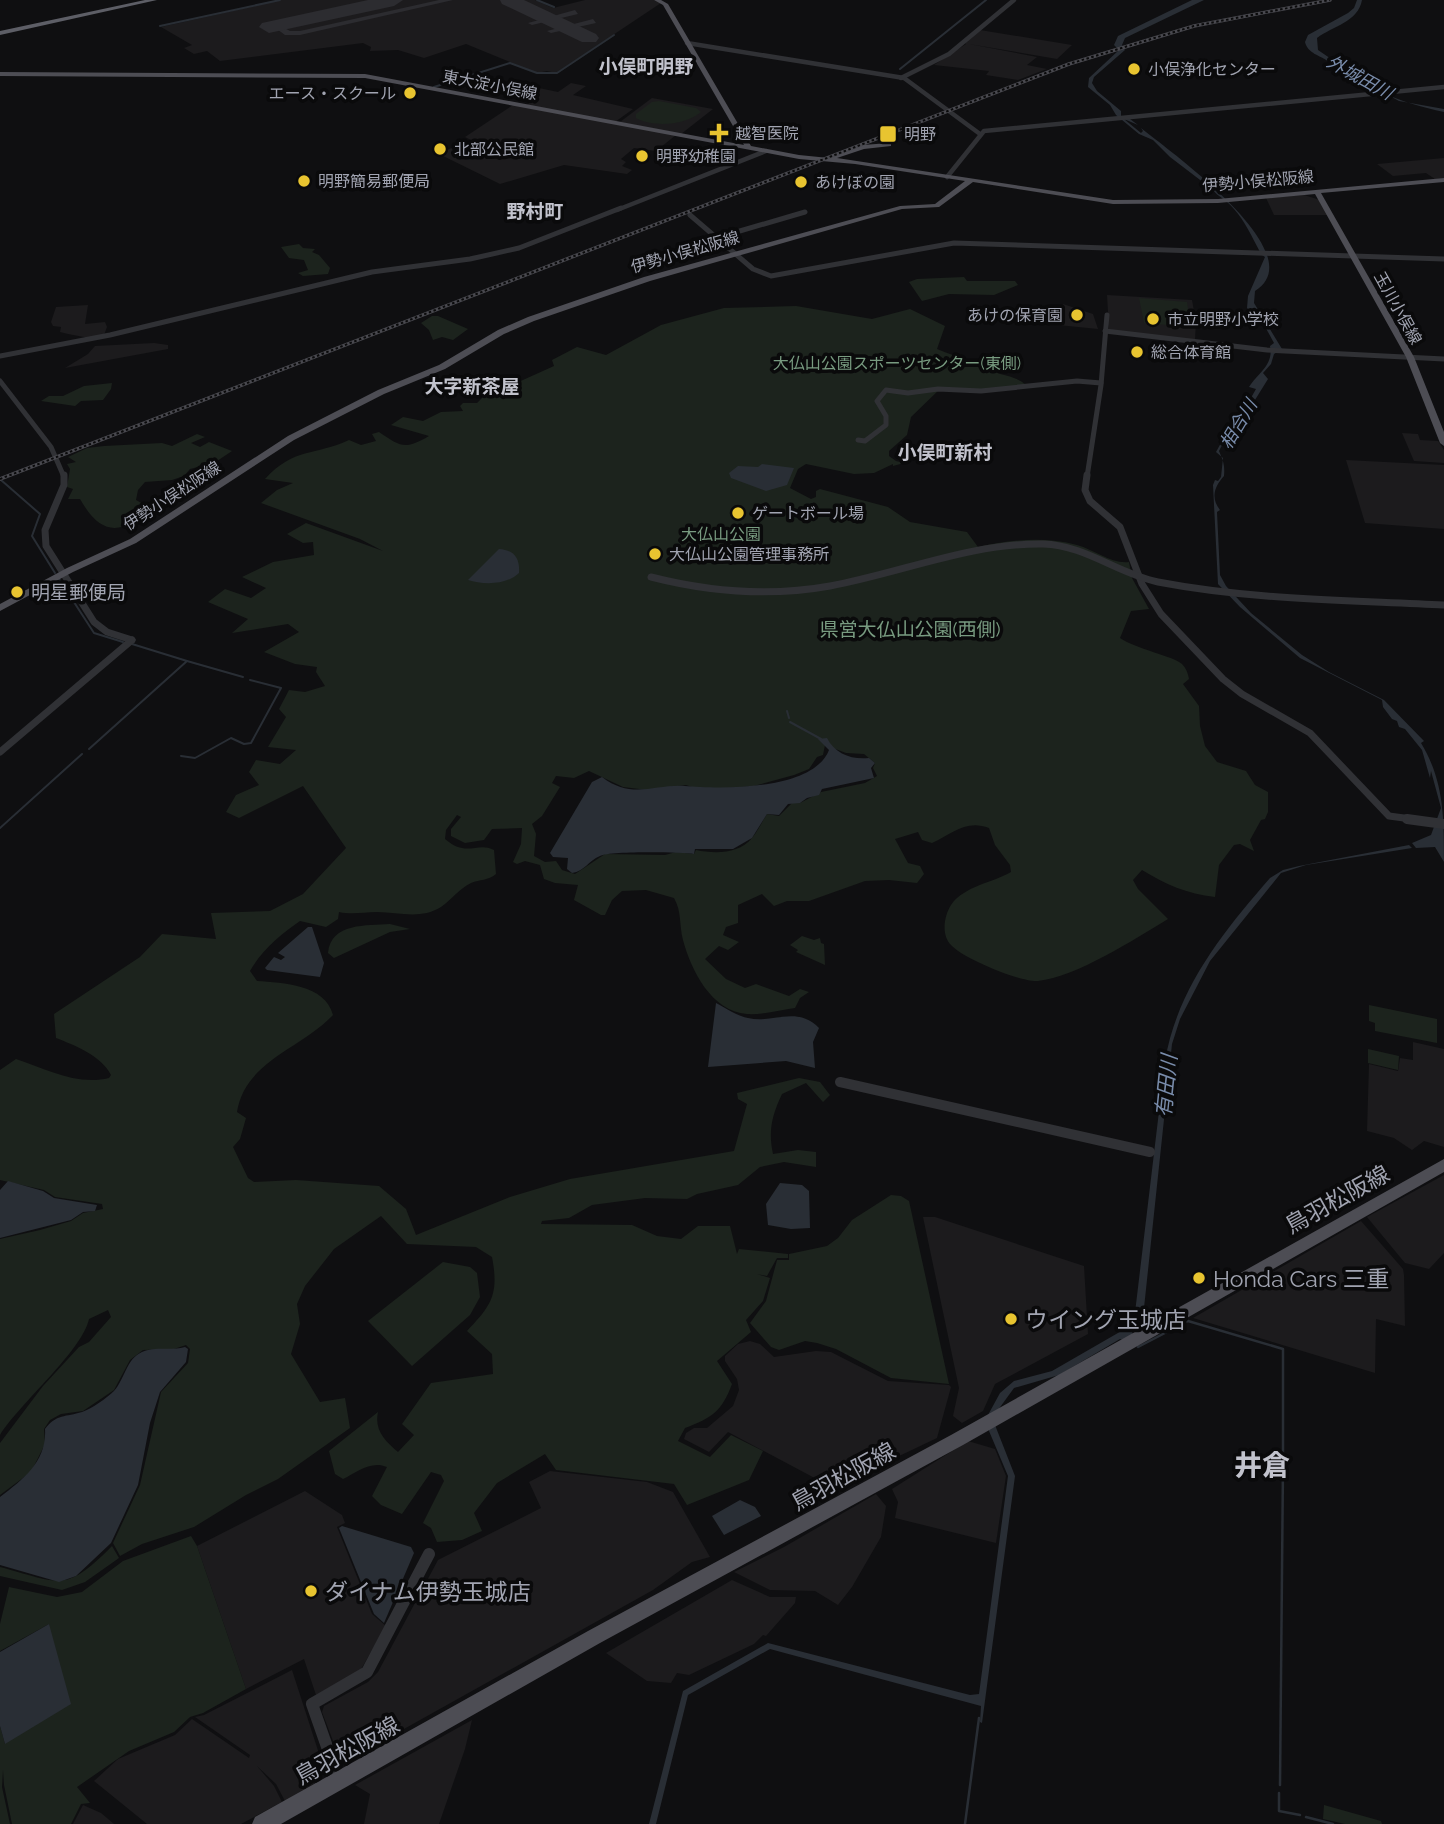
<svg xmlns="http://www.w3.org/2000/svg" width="1444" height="1824" viewBox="0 0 1444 1824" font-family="Raleway,'Noto Sans JP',sans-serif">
<rect width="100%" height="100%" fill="#0f0f11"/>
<g fill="#1c1b1d">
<path d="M281,0h254l18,8 32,-8h69l7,3 -105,70 -9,-2 -10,2 -71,-29 -42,14 -26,-8 -28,1 1,-4 -8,-4 -143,18 -13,-10 -13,3 -10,-6 8,-3 -31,-18z"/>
<path d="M980,30l92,15 -15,14 -88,-15 68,13 -10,8 20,4 -29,11 -32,-5 3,-4 -55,-6 32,-21 -2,-2z"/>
<path d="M571,83l15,3 -13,9 60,14 -18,13 -88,-17 8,-6 -10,-2 14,-9 19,4z"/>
<path d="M652,98l61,11 -32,25 -61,-12z"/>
<path d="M513,105l163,30 -20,16 -22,-3 -13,11 5,3 -4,4 10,4 -5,4 -63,-9 -64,19 -63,-31 36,-12 -8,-4z"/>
<path d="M1444,158v20l-9,1 -9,-6 -33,3 -16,-12z"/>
<path d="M1304,195l16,5 9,15h-55l-8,-17z"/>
<path d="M1107,295l85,5 4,22 -1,18 -81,-9 -5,-2z"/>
<path d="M1063,304l30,10 5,15 -40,-4z"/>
<path d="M88,305l-3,19 20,-2 2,5 -3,8 -15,3 -21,-4 -8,-2 1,-5 -8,-1 -2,-4 5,-15z"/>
<path d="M154,343l14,2v4l-103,19 23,-14 7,-8z"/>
<path d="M1402,433l16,1 2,6 18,1 6,9v13l-30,-2z"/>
<path d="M1346,460l98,5v64l-79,-6z"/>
<path d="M1413,1042l31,7v98l-20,-6 -12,9 -18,-12 -27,-7 2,-67 29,7 2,-13 13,2z"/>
<path d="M1444,1175v78l-15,16 -24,-6 -38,-46z"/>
<path d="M923,1217h12l149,49 4,68 -93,50 -12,27 -21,12 -9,-7 6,-28z"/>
<path d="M1361,1221l42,48 1,6 1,51 -29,-7 -1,54 -182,-55z"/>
<path d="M750,1341l10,3 14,13 42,-6 15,1 57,29 61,4 2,2 -14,51 -42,20 -56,33 -111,-59 -19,20 -25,-13 2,-6 8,-5h13l26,-22 6,-16 -2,-11 -12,-18v-5l13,-12z"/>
<path d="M968,1441l27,8 11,27 -10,67 -101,-25 3,-16 -6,-13z"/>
<path d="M550,1471l97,11 26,10 37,65 -18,5 -39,28 -301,168 -14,-4 -16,-42 2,-6 44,-24 10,-10 60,-112 103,-52 -12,-26z"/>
<path d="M305,1491l37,24 3,8 -8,4 35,87 14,12 -26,45 -44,24 -12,-36 -58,30 -49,-143z"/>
<path d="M876,1494l10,12 -5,31 -29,50 -14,18 -23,-14 -45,-1 -36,-18 50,-25z"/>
<path d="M732,1580l38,17h26l-1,6 -29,33 -3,-1 -9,9 -65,31 -12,-2 -6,10 -24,-2 -41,-28z"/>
<path d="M292,1670l31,96 -5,15 -33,20 -9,-17 -19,-18 17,20 8,16 -41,22h-94l-53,-43 24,-22 57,-24 17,-16 57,39 1,-3 -55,-38 9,-2z"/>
<path d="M472,1720l-7,29 -26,75h-75l6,-30 -15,-9z"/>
<path d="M83,1805l18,8 13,11h-41z"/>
</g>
<g fill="#1c231d" fill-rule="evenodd">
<path d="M659,101l37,7 5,4c-16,13 -46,16 -65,6v-4l16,-12z"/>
<path d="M299,244l4,4 12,1 -3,3 7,3 11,13 -2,6 -25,2 -5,-3 10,-3 -4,-10 -15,-2 -8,-11z"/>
<path d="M964,277l3,4h48l3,4 -24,10 -45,-1 -27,7 -13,-19 8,-3z"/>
<path d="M1139,298l48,4 4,25 -47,-4z"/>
<path d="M796,306l76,13 38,-10 35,17 -8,23c20,8 40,14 58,23 12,5 21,4 31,13l-45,5 -40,-2 -30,29 -4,18 -18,16v5l7,5 8,2 -11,3v-2l-19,9 -20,1 -48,-10 -8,5 -8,19 21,11 5,-2v-6l4,-2 68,18 22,15 57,10 11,15c33,-7 65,-11 99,-2 18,5 34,19 52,17l3,16 17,31 -18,2 -11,27c16,11 53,18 62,26 4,4 6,9 7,15l-6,5 16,22 1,20 5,20 12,16 29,9 9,14 13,7v20l-3,7 -4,1 -11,20 4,11 -14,-7 -6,1 -15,20 -4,32c-28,-3 -50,-13 -73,-27l-9,10 5,9 30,30c-33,20 -92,58 -130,62 -16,2 -76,-23 -87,-36 -10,-10 -7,-29 0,-40 13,-19 41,-22 60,-33l-1,-7 -15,-20 -6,-17c-23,-9 -37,6 -57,15l-10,-3 -4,-8 -23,7 13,24 12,3 4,8 -7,9 -28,-3 -24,1 -56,20h-22l-13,5 -12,-12 -24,11v18l-12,4 -3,8 16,7 -11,8 -9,-4 -14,13 21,20 19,9 11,-4 33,12 11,-7 9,3 -9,6 -5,10c-15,2 -33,7 -48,6 -36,-3 -56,-44 -64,-74 -4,-15 -1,-28 -9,-42l-28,-8 -24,1 -10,9 -7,15h-4l-27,-15 4,-15 -23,-2 -11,-4 -4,-14 -15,-4 -8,3 -4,-2 8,-18 1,-16 -30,1 -8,11 -19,3 -14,-7v-7l10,-12 -4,-2 -11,15 -1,9c22,19 32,2 49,11l2,24c-8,7 -16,5 -25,9 -11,5 -20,17 -30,24 -21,13 -42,5 -64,5 -14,0 -24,3 -38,0l-1,7 -12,8 -26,-6c-20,14 -38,29 -50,50l7,10c26,2 68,3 76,34 -32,34 -88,46 -96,97l9,6 -6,21 -7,8 15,31 6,4 42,-2 83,6 27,23 10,26 94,-38 60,-18 164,-28 13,-47 -9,-5 -1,-6 62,-15 21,4 10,13 -7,7 -17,-19 -24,11c-10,21 -14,37 -9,60l25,-4 18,2v15l-32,-5 -24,5 -22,18 -41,9 -10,5 -42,-1 -53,7 -23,13 -27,3 -1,3 91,1 25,11 24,3 17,-13h32l7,28 2,-5 49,5v4h-11l-10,18 -10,-2 13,4 -7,23 -17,19 5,12 -34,29 15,23c-10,27 -20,34 -47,44l-7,13 32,16 21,-22 32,16 -14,29 -62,25 -13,-21 -118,-14 -11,-16 -48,29 -23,30 8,18 -20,9 -25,2 -6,-14 -8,-5 21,-42 -3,-6 -10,-3 -29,42 -21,-9 -9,-9 15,-29c-16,-7 -30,5 -44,12l-8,-5 -6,-23 49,-39c-4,18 7,29 20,40l16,-17 -12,-11 29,-41 62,-9 -1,-20 -25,-23c25,-26 32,-37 25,-74l-16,-10 -69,-3 -26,-28 -47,33 -29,37 -8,18 3,20 -9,30 29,48 25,-4 5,30 -72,51 -32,16 -52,32 -52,17 -22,12 -7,-13 27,-58 21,-93 27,-29 2,-14 -4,-4 -12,4 -31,1 -13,10 -16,30 -31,21 -22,3 -11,6 -6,9 1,15 -14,28 -31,23v-52l43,-57 36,-39 10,-5 22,-25 -3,-7 -19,9c-7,32 -68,83 -89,116v-196l40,-9 31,-9 12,-8 20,-4 -1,-5 -47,-7 -11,-7 -44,-10v-110l16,-11c30,10 61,27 93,19l2,-3c-9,-19 -37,-30 -55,-37l-2,-24 86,-57 22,-23 54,5 -5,-26 59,-2 33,-17 43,-46 -43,-62 -64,32 -13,-6 10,-17 23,-10 -10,-13 7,-12 24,4 16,-14 -28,-3 18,-30 -7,-8 10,-19 16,2 20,-6 -9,-14 1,-5 -22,-3 -31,-12 35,-20 -11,-8 -56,9 16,-14 -40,-17 17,-13 26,9 15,-10 -24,-11 31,-15 41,-7 -1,-13 -10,1 -16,-9 19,-11 77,28 -23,-12 -99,-36 16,-13 16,-7 -28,-4c29,-32 50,-23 84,-39l12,5 15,-4 -4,-7 7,-2c22,15 26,18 50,4l-38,-11 12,-8 20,4 18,-9 22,-1 -3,-5 3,-3h14l6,-6 -2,-4 12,-6v-3l10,-5 11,5 40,-18 -2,-6 25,-13 29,8 55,-30 63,-17zM825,745l21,8 18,1 11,9 -2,5 4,8 -12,7 -44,9 -21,11h-8l-13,13 -12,-2c-5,8 -9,17 -15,24 -13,16 -37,16 -56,12l-2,4 -18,-2 -11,3 -60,-1 -30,20 -13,-4 -6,-9 -11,1 -11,-6 2,-22 -4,-10 10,-8 18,-29 -8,-4 4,-7 18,2 15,-7 34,16 24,3 39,-5 9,3h35l24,-2 40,-11 15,-6 8,-12 6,-2z"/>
<path d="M432,316h6l30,13 -15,11 -11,-3 -9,3 -4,-10 -8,-7z"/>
<path d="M112,383l-1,6 -8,11 -22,1 -6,5 -34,-5 8,-5h14l21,-10z"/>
<path d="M197,434l8,3 -14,6 9,4 9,-5 23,9 -18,12 -24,6 -6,7 -12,4 -27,2 -7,8 -2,10 16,9c-33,28 -52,25 -72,-10h-12l5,-10 -6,-2 3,-18 -3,-5 9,-2 -8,-5 19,-9 17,-2 58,-3 10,3z"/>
<path d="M390,924l20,5 -20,3 -56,26 -6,-5c3,-31 39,-27 62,-29z"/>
<path d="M802,936l12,4 6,-2 1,5 3,1 1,21 -29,-13 2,-2 -8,-5z"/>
<path d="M1369,1005l68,14v24l-62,-12v-8l-6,-2z"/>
<path d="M1368,1049l31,7 -1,14 -30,-7z"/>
<path d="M891,1195l10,1 8,5 40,183 -58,-6 -55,-29 -19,-6 -12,-2 -26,9 -8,-3 -21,-24 16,-22 11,-41h12v-6l38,-8 11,-8 14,-18z"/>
<path d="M443,1262l27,5 7,6 3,24 -10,18 -58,51 -44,-45z"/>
<path d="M191,1536l6,10 49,143 -43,24 -13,4 -16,15 -45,19 -52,36 13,16 -9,1 -10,20h-59l-8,-39 -1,-15 -1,17 8,37h-10v-98l5,18 44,-120 -49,27v-27l9,-37 48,10 25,-5 41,-31z"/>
<path d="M112,1546l7,12 -34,24 -23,8 -62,-14v-9c60,16 65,27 112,-21z"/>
<path d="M1324,1805l57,16 1,3h-37l-22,-5z"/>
</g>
<g fill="#292e35">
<path d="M1192,0h12l-79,38 -3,7 3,5 -31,27 -2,6 5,8 24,20v5h5l12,9 -14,-6 17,14 2,-2 -2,-3c27,22 174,126 114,163l-1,12 28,46 -8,5 -3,10 -8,9 5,6 -18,29 -18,18 -13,25c4,9 6,14 5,25 -9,10 -14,21 -4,34l-3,2 3,63 6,11 25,27 51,42 27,17 55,28 40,41 -3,2c23,38 23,74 23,119l-9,-15 -19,1 -4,-5 19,-8 10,-27 -10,-37 -1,7 -8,-28 -17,-21 -6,-2 -2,-6 -5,-2 -9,-12 -1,-7 -82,-42 -60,-51 -22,-23 -5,-99 2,-5 3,1 3,-4 2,-19 -7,-6 16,-29 17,-18 -10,-2h9l8,-14 -7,-2c9,-14 25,-22 21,-41l4,-3 -11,-20 -16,-15 1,-12 17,-39 -6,-4 1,-1c-8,-15 -15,-31 -26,-43 -9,-11 -14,-10 -23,-21l-5,1 2,-3 -38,-29 -17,-17 -14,-6 -23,-19 -6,-10 -22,-18 1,-9 30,-28 -5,-5 4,-9z"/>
<path d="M1357,0h5c-4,22 -29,26 -45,38l1,12 22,15 -3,2 62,34 45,8v3c-43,-9 -80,-24 -115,-50 -9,-7 -21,-8 -24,-20l3,-7 40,-22 6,-5z"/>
<path d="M762,464l32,4 -7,17 -21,6 -35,-13 -2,-5 9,-7 20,1z"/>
<path d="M499,549c15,1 21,9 20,24 -12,12 -36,12 -51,7z"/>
<path d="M827,738c8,16 25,22 42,20l6,5 -4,5 3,10 -52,11 -3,6 -12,3 -7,5 -12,1 -9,11 -12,-1 -15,24 -19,11h-38l-1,5c-13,-2 -84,-3 -94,2 -12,5 -15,15 -28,17l-5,-4 1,-11 -15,-1 -3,-4 42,-71 10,-5c30,23 52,7 83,9 36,3 128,5 144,-36l-11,-11z"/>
<path d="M1409,845l3,3 -106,17 -25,8 -71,88 -30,58 -8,25 -28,264 -3,15 -3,-1 -6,11 7,13 -19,-7 -61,36 -45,13 -16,22 -3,15 20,51 -33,247 -2,-1 1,-16 -211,-57 -82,46 -32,129h-7l34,-133 85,-48 202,52 9,-1 29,-218 -19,-45 -1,-16 12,-22 14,-12 38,-10 85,-49 -3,-1 31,-260c12,-72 58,-129 105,-183l13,-8 16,-4z"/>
<path d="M308,927h4l12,36 -4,14 -53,-7 -2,-2 9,-11 7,3 4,-3 -7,-4z"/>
<path d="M716,1003c10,5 21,13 32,15 25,6 49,-13 71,10l-6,14 2,26 -29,-7 -78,6z"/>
<path d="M8,1181l35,10 11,7 43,7 -2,6 -12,1 -12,8 -71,18v-48z"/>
<path d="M780,1183l22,2 7,6 1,37 -19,1 -23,-4 -2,-21z"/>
<path d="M185,1347l3,2 -2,13 -26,30 -10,31 -12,62 -27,58 -35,33 -17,6 -59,-17v-68c24,-18 47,-36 45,-68 11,-15 21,-12 37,-17 9,-3 25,-14 32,-21 11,-12 12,-32 28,-39 13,-6 29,-1 43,-5z"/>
<path d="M740,1500l15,7 6,9 -37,19 -12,-19z"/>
<path d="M342,1526l69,21 3,6 -30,70 -10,-9 -35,-86z"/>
<path d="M49,1624l22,80 -66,40 -5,-18v-74z"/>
</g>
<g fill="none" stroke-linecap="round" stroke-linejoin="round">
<g stroke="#292e35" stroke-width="2">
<path d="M537,0l17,7"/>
<path d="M160,26l120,-26"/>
<path d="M900,69l86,-69"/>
<path d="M434,87l76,-24 27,10h20l57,-38"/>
<path d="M1,480l39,34 -8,22 23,37"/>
<path d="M59,579l35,54 29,9"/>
<path d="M187,661l56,16"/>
<path d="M787,711l2,7"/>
<path d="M790,722l31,17"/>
<path d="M89,749l98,-88 -55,-17"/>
<path d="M181,756l14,2 36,-20 13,6 7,-1 30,-55 -31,-8"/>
<path d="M0,828l82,-74"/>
</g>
<g stroke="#292e35" stroke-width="2.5">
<path d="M1138,1347l50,-26 95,28v109"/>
<path d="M1280,1785l3,-320"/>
<path d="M1279,1793v18l21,4"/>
<path d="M1306,1817l27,7"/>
<path d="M965,1824l14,-106"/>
</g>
<g fill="#2c2c30" fill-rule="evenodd">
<path d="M439,0h14l-153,35h-15l-12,-9 4,-2 13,7h10z"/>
<path d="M575,10l3,4 -46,11 -4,-2z"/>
<path d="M593,19l3,4 -45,10 -4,-2z"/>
</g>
<g fill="#2c2c30" fill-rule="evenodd">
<path d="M368,0h35l-9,6 -125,27 -10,-6 3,-4z"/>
<path d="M500,0h24l72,34 3,4 -3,4h-14l-80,-38z"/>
</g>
<g stroke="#303135" stroke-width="4.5">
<path d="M687,43l217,35 76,56"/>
<path d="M901,78l48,-24 65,-54"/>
<path d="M947,177l37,-46 460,-44"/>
<path d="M617,210l149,-59"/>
</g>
<g stroke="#303135" stroke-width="5">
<path d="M690,215l63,54 18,7 183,-33 490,16"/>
<path d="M716,238l89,-26"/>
<path d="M1105,331l162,19 177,9"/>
<path d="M0,356l110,-21 262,-63 98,-13 49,-11 102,-40"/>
<path d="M0,381l51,66 13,30"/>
<path d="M858,440l7,1 21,-16v-9l-9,-15 9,-11 22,3 30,-4 43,2 96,-10 24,2"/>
<path d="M1087,477l14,-92 6,-70"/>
</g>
<g stroke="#303135" stroke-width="7">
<path d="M64,475v10l-19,45 1,16 48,76 13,10 25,8"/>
<path d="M1087,475l-2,15 5,11 30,26 22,57 19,30 62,65 19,15 68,39 79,83 30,4"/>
<path d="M651,577c59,15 118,20 179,9 71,-13 140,-43 213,-42 42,1 75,30 115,38 94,18 191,18 286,23"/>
<path d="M0,752l132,-112"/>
</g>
<g stroke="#303135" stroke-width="10">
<path d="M1407,819l37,5"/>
<path d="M840,1082l310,70"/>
</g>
<path stroke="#303135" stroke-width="12" d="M339,1781l-27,-77 55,-32 62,-118"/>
<g fill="#4d4d54" fill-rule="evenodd">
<path d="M654,0h7l7,4 83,142 48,9 30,3 34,-13 26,-2 2,1v2l-27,3 -27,9 276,42 105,-1 226,-21v4l-123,11 93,164 30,75v14l-4,-3 -34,-86 -91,-163 -97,9 -105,1 -140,-22 -34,25 -37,2 -252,72 -116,40 -30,13 -59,35 -61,25 -90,46 -158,103 -63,29 -73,39v-7l67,-36 63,-29 158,-103 90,-46 61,-25 59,-35 30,-13 116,-40 256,-71 35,-2 30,-23 -110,-17 -56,-5 -434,-81 -365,-2v-4l365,2 379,71 -81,-140z"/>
<path d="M1444,1159v13l-481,273 -363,198 -319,181h-29l3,-7 333,-186 363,-196z"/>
</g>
<path fill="#5d5e66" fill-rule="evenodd" d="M145,0h12l-157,35v-4z"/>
<g stroke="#48484e" stroke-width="3.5">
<path id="rail" d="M0,479l1069,-415 125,-38 136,-26"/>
</g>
<use href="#rail" stroke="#0a0a0b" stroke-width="2" stroke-dasharray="2.5" stroke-linecap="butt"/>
</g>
<g fill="#e8c430" stroke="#0a0a0b" stroke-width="2.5">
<circle cx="1134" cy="69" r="7"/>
<circle cx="410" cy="93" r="7"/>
<path d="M715.5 122.5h7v7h7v7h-7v7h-7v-7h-7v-7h7z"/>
<rect x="879" y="125" width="18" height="18" rx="3.5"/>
<circle cx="440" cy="149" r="7"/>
<circle cx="642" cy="156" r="7"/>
<circle cx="304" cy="181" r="7"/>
<circle cx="801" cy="182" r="7"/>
<circle cx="1077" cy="315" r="7"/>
<circle cx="1153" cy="319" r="7"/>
<circle cx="1137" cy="352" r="7"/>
<circle cx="738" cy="513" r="7"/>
<circle cx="655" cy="554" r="7"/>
<circle cx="17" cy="592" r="7"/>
<circle cx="1199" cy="1278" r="7"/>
<circle cx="1011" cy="1319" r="7"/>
<circle cx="311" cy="1591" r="7"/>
</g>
<g text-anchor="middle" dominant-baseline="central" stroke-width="7" stroke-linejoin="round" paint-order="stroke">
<g font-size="16" fill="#a1a4b1" stroke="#0a0a0b" text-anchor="start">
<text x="1148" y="69">小俣浄化センター</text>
<text x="396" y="93" text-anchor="end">エース・スクール</text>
<text x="735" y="133">越智医院</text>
<text x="904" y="134">明野</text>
<text x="454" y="149">北部公民館</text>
<text x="656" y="156">明野幼稚園</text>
<text x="318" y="181">明野簡易郵便局</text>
<text x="815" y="182">あけぼの園</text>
<text x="1063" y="315" text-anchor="end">あけの保育園</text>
<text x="1167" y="319">市立明野小学校</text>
<text x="1151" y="352">総合体育館</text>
<text x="752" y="513">ゲートボール場</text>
<text x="669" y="554">大仏山公園管理事務所</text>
</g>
<g font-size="16" fill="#a1a4b1" stroke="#0a0a0b">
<text transform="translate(490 85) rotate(11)">東大淀小俣線</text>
<text transform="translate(1258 181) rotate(-5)">伊勢小俣松阪線</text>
<text transform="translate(685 252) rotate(-16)">伊勢小俣松阪線</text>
<text transform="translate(1398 308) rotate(61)">玉川小俣線</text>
<text transform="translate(172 496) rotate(-33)">伊勢小俣松阪線</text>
</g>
<g font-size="16" fill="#789b80" stroke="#0a0a0b">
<text x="897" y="363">大仏山公園スポーツセンター(東側)</text>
<text x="721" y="534">大仏山公園</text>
</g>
<g font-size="18" font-style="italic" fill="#798cab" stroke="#0a0a0b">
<text transform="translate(1360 77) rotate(29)">外城田川</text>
<text transform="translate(1238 424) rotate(-59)">相合川</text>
</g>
<g font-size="19" font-weight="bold" fill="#c2c3cd" stroke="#0a0a0b">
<text x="646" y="66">小俣町明野</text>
<text x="535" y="211">野村町</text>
<text x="472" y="386">大字新茶屋</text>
<text x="945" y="452">小俣町新村</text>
</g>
<g font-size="19" fill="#a1a4b1" stroke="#0a0a0b" text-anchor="start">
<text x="31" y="592">明星郵便局</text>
</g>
<g font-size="19" fill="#789b80" stroke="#0a0a0b">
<text x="910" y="629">県営大仏山公園(西側)</text>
</g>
<g font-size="21" font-style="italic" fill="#798cab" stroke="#0a0a0b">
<text transform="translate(1166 1086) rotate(-84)">有田川</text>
</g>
<g font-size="23" fill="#a1a4b1" stroke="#0a0a0b">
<text transform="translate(1337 1199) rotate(-29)">鳥羽松阪線</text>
<text transform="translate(843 1476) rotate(-29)">鳥羽松阪線</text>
<text transform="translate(347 1750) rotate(-29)">鳥羽松阪線</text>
</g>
<g font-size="23" fill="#a1a4b1" stroke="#0a0a0b" text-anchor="start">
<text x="1213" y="1278">Honda Cars 三重</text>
<text x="1025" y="1319">ウイング玉城店</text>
<text x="325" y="1591">ダイナム伊勢玉城店</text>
</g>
<g font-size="28" font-weight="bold" fill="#c2c3cd" stroke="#0a0a0b">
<text x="1262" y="1465">井倉</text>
</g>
</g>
</svg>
